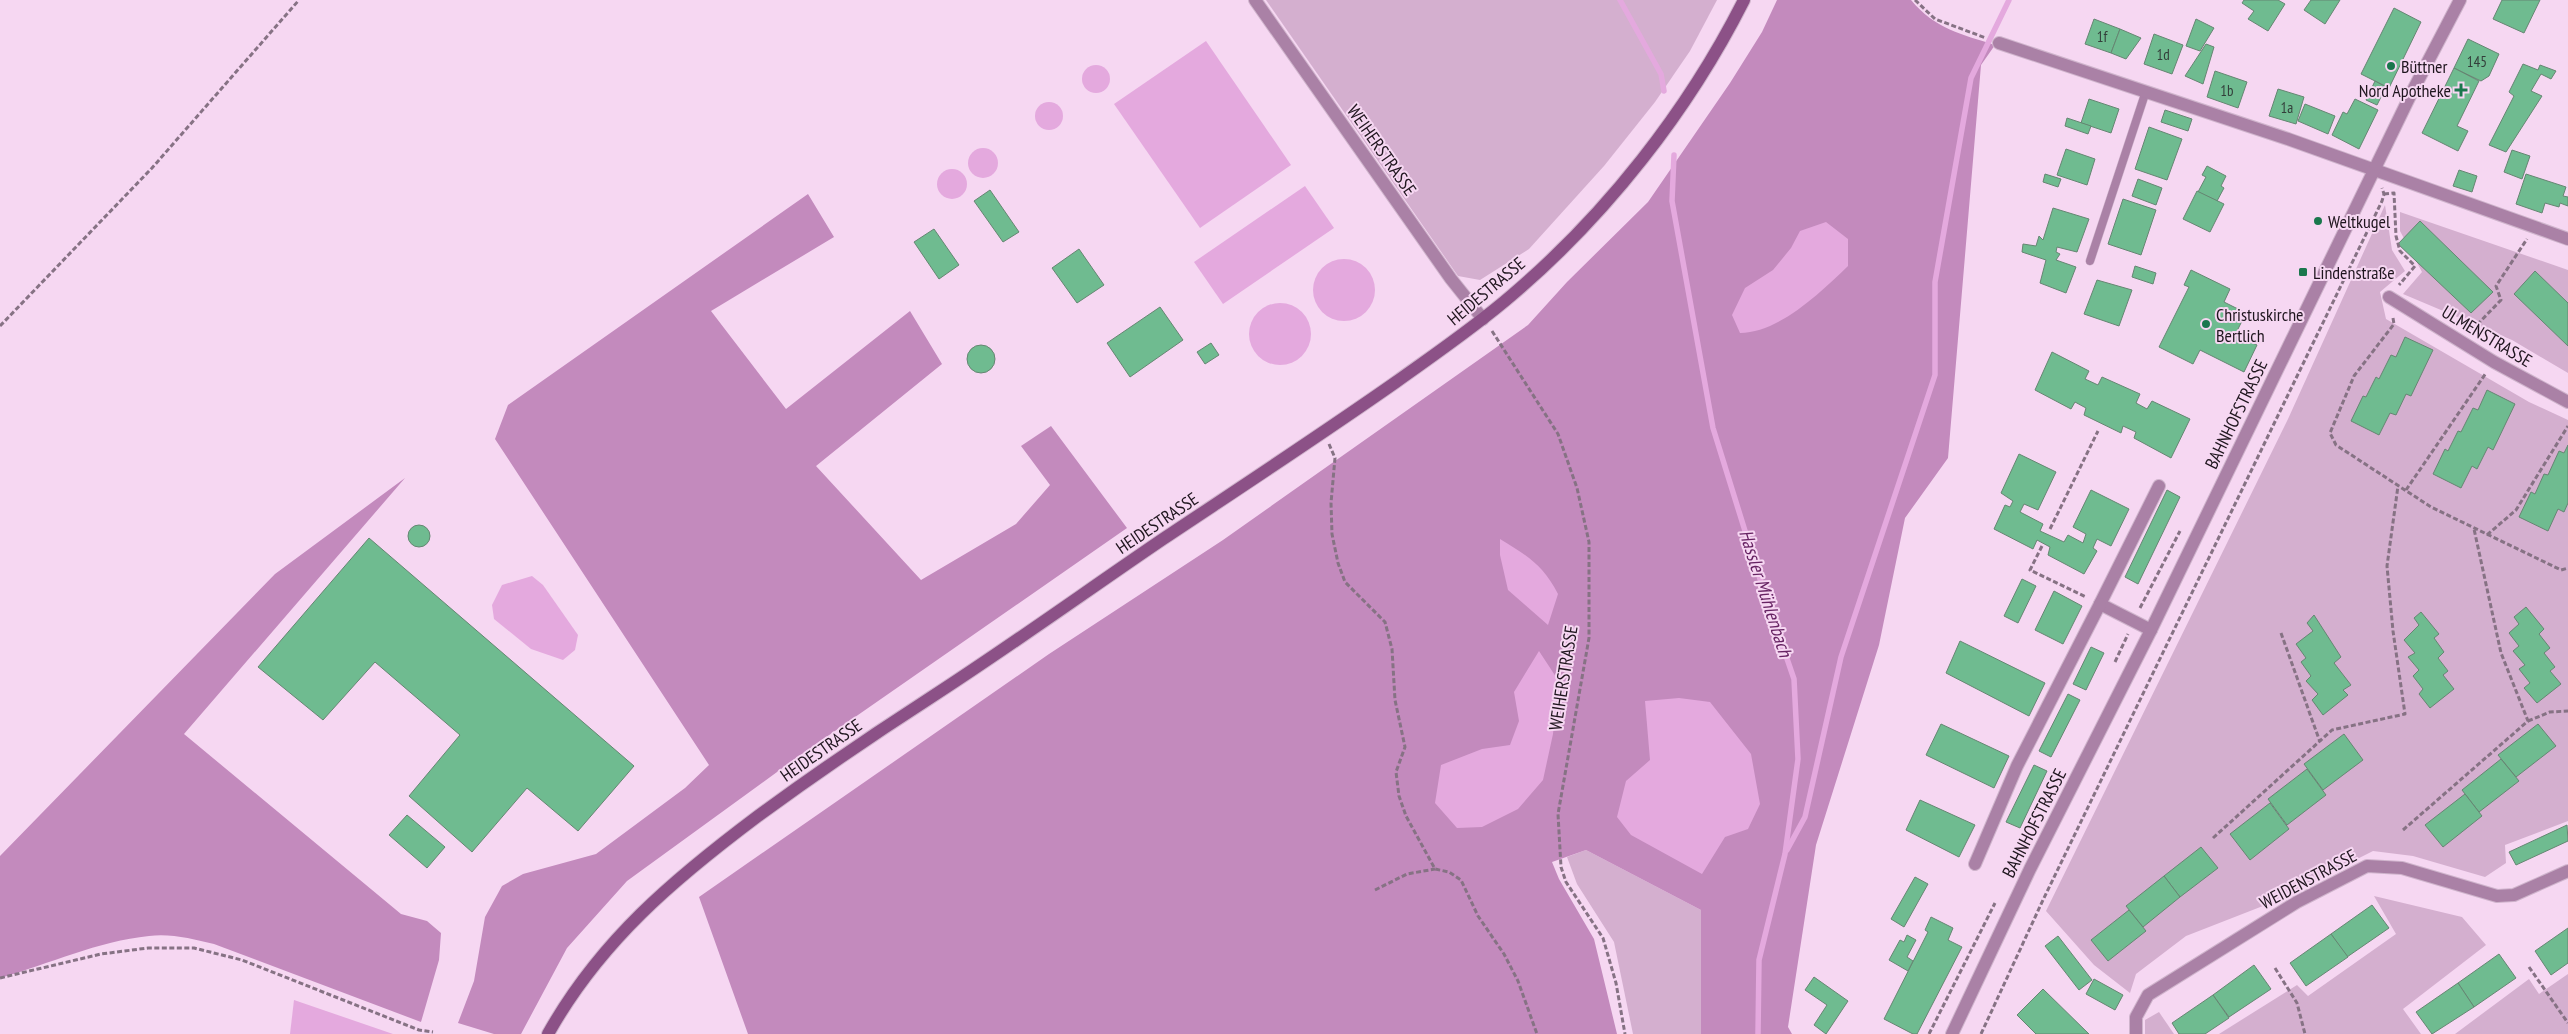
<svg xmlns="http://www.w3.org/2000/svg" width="2568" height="1034" viewBox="0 0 2568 1034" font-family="'PT Sans Narrow',sans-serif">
<rect width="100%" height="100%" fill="#f6d7f2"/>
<g fill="#d4afcf">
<path d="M1266,0h451l-27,51 -35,51 -51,64 -75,83 -49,31 -22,-4z"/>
<path d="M2385,205l7,45 13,21 -25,21 6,27 143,83 39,18v401l-63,24 1,18 -21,14 -72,-21 -40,-5 -105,53 -82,32 -50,38 -6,19 -36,-28 -48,-54 242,-492z"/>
<path d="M2400,212l168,58v103l-56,-33 -109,-46 19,-22 -22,-41z"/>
<path d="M1586,850l115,60v124h-68l-19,-92 -37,-58 -10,-27z"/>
<path d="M2374,896l88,21 24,28 -83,64 18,25h-202l78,-49 11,11 88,-62z"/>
<path d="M2568,974v60h-113l74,-55 10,15z"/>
<path d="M2159,1012l15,22h-29v-14z"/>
</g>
<g fill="#c38abd">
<path d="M1777,0h134c24,29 50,34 84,45l-14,20 -33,393 -43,60 -26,127 -63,200 -28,182 4,7h-91v-124l-115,-60 -34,12 7,17 35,60 23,95h-869l-49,-137 350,-243 174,-114 305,-215 39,-43 81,-80 82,-119 32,-51z"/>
<path d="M808,194l26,43 -123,74 75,98 124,-98 32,53 -126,102 105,114 95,-56 34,-39 -29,-39 30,-20 76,102 -328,228 -172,125 -60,67 -46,86h-27l-36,-11 16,-42 11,-64 17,-31 21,-12 73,-20 89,-66 24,-23 -214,-326 13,-34z"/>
<path d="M405,478l-221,256 217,180 26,7 14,12 -2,27 -18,62 -207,-78c-21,-5 -44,-11 -65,-8 -51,5 -100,28 -149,42v-122l275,-282z"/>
</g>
<g fill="#e4a9de">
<path d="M1206,41l85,124 -91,63 -86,-124z"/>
<circle cx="1096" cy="79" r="14"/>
<circle cx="1049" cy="116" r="14"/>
<circle cx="983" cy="163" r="15"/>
<circle cx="952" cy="184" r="15"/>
<path d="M1305,186l29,42 -111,76 -29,-42z"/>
<path d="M1826,222l22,17v27c-27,26 -69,67 -108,67l-8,-18 13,-27 28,-18 18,-22 9,-17z"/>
<circle cx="1344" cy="290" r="31"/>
<circle cx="1280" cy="334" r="31"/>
<path d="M1500,539c28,17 43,26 58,55l-10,31 -40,-35 -8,-35z"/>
<path d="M532,576l11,9 35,50 -3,15 -12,10 -32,-11 -37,-30 -2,-14 10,-20z"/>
<path d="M1539,651l19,29 -5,54 -10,46 -25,29 -36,18 -25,1 -22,-25 6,-38 41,-16 28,-4 9,-24 -5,-29z"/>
<path d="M1679,698l31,4 41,52 9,50 -12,25 -23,8 -23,37 -71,-39 -14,-18 9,-36 24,-21 -5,-59z"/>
<path d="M294,1000l99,34h-103z"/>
</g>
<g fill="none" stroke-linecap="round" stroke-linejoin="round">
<g stroke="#e4a9de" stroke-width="5.5">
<path d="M1620,0l41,74 3,17"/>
<path d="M1674,155l-2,46 41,227 51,164 30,87 4,80 -13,95 -26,106 -1,74"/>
<path d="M1787,850l18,-33 36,-160 94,-282v-93l36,-204 38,-78"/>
</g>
</g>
<g fill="#6fbb90" stroke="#658672">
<path d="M2244,0h34l7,4 -17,27 -20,-12 6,-8 -12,-8z"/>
<path d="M2311,0h29l-15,24 -21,-14z"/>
<path d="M2502,0h38l-16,33 -31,-14z"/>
<path d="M2394,8l27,14 -32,66 -28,-14z"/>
<path d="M2094,19l26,10 -9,24 -26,-9z"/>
<path d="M2196,19l18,9 -14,23 -14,-5z"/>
<path d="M2120,29l21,9 -15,21 -15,-6z"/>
<path d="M2154,34l29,11 -11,29 -28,-10z"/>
<path d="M2468,39l31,15 -10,22 -8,5 -27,-13z"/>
<path d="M2206,44l8,3 -11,37 -18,-8z"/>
<path d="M2523,64l15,6 2,-5 16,6 -5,8 -10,-5 -10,17 11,5 -36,56 -17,-7 25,-49 -5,-4z"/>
<path d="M2454,68l25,13 -22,45 11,5 -10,20 -36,-18z"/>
<path d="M2215,71l32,11 -9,26 -31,-11z"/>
<path d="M2375,81l11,6 -9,18 -11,-5z"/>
<path d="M2278,89l26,8 -8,27 -27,-8z"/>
<path d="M2089,99l30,10 -8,24 -30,-10z"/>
<path d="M2355,99l23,11 -19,39 -27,-14 11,-23 4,2z"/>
<path d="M2305,104l30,12 -7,18 -30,-13z"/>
<path d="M2165,110l27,9 -4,12 -27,-9z"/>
<path d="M2067,118l24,8 -3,8 -23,-8z"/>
<path d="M2149,127l33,12 -15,41 -32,-11z"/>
<path d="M2066,149l29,10 -8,26 -30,-10z"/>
<path d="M2512,150l18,6 -8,23 -18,-7z"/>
<path d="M2207,166l19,10 -5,10 3,2 -7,13 -19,-9 8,-15 -4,-2z"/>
<path d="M2459,170l18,6 -5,16 -19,-6z"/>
<path d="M2045,174l16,5 -3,8 -15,-5z"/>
<path d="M2526,174l40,13 -3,9 5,1v9l-8,-3 -1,4 -14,-4 -3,10 -26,-9z"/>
<path d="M2138,179l24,9 -6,17 -24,-9z"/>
<path d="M990,190l29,42 -16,10 -29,-41z"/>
<path d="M2197,191l27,13 -14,28 -27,-13z"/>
<path d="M2123,199l33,11 -15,45 -33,-11z"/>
<path d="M2053,208l36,11 -12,33 -20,-5 -1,5 4,2 -4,6 20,7 -10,26 -26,-10 6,-23 -24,-8 1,-8 13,2 3,-10 4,4z"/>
<path d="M2420,221l73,71 -22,21 -73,-69z"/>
<path d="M934,229l25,36 -20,14 -25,-37z"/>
<path d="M1079,249l25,36 -27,18 -25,-35z"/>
<path d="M2135,266l21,7 -3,11 -21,-7z"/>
<path d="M2191,270l39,19 -6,13 22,11 -11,22 22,10 -13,27 -44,-22 -7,14 -34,-17 30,-60 -5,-2z"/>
<path d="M2535,271l33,32v43l-54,-52z"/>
<path d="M2097,280l35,10 -13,36 -35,-12z"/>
<path d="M1160,307l23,33 -53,37 -23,-34z"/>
<path d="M2405,337l28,13 -22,46 -5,-2 -10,21 -6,-2 -11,22 -28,-14 12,-25 3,1 10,-20 3,2 12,-24 5,2z"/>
<path d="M1211,343l8,12 -14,9 -8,-12z"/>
<circle cx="981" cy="359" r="14"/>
<path d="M2052,352l37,19 -4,8 13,6 4,-8 38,17 -4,9 11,6 5,-8 38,18 -19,39 -37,-20 2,-6 -13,-6 -2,7 -37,-18 2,-7 -11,-6 -4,7 -36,-19z"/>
<path d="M2487,390l28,14 -22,46 -5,-3 -11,22 -5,-3 -11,22 -28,-14 12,-25 3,2 10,-20 3,1 12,-24 5,2z"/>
<path d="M2568,445v58l-4,9 -6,-3 -10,22 -29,-14 12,-25 4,2 9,-20 4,1 11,-24 5,2z"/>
<path d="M2019,454l37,18 -18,38 -14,-6 -4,8 23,12 -3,7 24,11 4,-7 15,8 3,-9 -13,-7 18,-37 38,19 -18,37 -14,-7 -4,9 4,3 -13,23 -36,-19 2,-8 -13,-7 -4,9 -39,-20 11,-24 5,2 3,-6 -12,-8z"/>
<path d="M2167,490l13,7 -42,87 -13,-7z"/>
<circle cx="419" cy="536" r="11"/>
<path d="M369,538l265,228 -56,65 -51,-43 -55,64 -63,-56 51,-61 -85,-73 -52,58 -65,-53z"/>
<path d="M2022,579l14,7 -18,37 -14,-7z"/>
<path d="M2054,591l28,15 -19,38 -28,-14z"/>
<path d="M2526,607l18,22 -5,5 11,14 -6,5 11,14 -5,4 11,13 -24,19 -13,-15 6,-5 -11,-14 6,-4 -12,-14 6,-5 -10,-13 10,-9 -5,-7z"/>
<path d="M2421,612l18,22 -5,4 10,14 -6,6 10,13 -5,4 11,14 -24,19 -11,-14 4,-5 -10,-13 6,-6 -11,-13 7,-4 -11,-13 15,-15 -5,-7z"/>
<path d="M2314,615l27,42 -7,6 17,22 -8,5 5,5 -25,20 -11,-15 6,-6 -12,-13 5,-5 -10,-14 5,-4 -10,-14 17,-13 -6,-8z"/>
<path d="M1960,641l85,42 -16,33 -83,-43z"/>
<path d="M2091,647l13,6 -18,37 -13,-6z"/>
<path d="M2068,694l12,6 -29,57 -12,-6z"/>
<path d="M1941,724l68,32 -15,32 -68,-33z"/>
<path d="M2538,724l18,22 -40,31 -18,-22z"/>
<path d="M2344,734l19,26 -40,30 -19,-26z"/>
<path d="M2501,759l18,22 -40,31 -17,-22z"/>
<path d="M2034,765l13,6 -27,57 -14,-6z"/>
<path d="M2307,769l19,26 -39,30 -19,-26z"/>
<path d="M2465,794l17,22 -39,31 -18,-22z"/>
<path d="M1920,800l55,25 -16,32 -53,-27z"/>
<path d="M2270,803l19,26 -39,31 -20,-26z"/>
<path d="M407,815l38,32 -18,21 -38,-33z"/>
<path d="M2567,825l1,16 -52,24 -7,-13z"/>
<path d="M2201,847l17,21 -38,29 -16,-21z"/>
<path d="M2164,876l16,21 -37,30 -17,-21z"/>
<path d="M1915,877l13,7 -24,43 -13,-8z"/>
<path d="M2372,905l17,23 -42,29 -16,-23z"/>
<path d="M2129,910l17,21 -38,30 -17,-21z"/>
<path d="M1931,917l22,11 -5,12 14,7 -45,87h-4l-29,-15 44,-87 -3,-2z"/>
<path d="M2568,928v35l-17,12 -16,-24z"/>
<path d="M2331,934l17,23 -42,29 -16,-23z"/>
<path d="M1907,935l9,5 -9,17 6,4 -5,10 -19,-11 11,-20 4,2z"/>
<path d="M2058,936l34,44 -13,10 -34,-44z"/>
<path d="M2499,954l17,24 -42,29 -16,-24z"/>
<path d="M2254,965l17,24 -42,28 -16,-22z"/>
<path d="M1814,977l34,24 -22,33 -12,-9 13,-20 -22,-15z"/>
<path d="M2094,979l29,16 -8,15 -29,-16z"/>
<path d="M2458,983l16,24 -42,27 -16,-22z"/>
<path d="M2043,989l46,45h-53l-19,-19z"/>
<path d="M2213,995l16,23 -24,16h-26l-7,-11z"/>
</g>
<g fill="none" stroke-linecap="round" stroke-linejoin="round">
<g stroke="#cfb4cc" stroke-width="9">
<path id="service" d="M2090,261l56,-170"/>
</g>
<g stroke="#cfb4cc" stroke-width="14">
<g id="minor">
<path d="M1255,0l196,279 32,40"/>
<path d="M1999,43l289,96 280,100"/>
<path d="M2389,297l105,65 74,40"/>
<path d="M2151,630l-51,-26 59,-118"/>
<path d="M1975,864l42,-98 83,-162"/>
<path d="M2136,1034v-17l12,-22 149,-93 70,-36 35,2 95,28 17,-1 54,-24"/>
</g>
</g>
<g stroke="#cfb4cc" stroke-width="14">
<path id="tertiary" d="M1952,1034l78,-165 121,-239 260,-536 49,-94"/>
</g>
<g stroke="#cfb4cc" stroke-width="14">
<path id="secondary" d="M548,1034c52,-93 126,-155 210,-218 56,-41 113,-80 172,-118 79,-51 155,-106 233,-159 78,-52 156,-103 233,-157 39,-28 79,-55 116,-87 94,-80 176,-184 232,-295"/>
</g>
<g stroke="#867284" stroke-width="3" stroke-dasharray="5 2.5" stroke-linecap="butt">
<path d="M1915,0l20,19 51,19"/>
<path d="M2384,194l10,-1 2,43 4,15 15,15 -16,19"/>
<path d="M2393,318l1,6 -40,52 -24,57 6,12 95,62 130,63 7,-2"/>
<path d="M0,326l152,-158 147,-168"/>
<path d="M2472,330l29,-30 -5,-14 31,-47"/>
<path d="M1492,331l66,103 19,54 12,54v96l-31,176 3,53 5,15 37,56 13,45 9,51"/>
<path d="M1329,444l6,14 -4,45 1,31 6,29 7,19 40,40 7,27 3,51 10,47 -9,25 3,24 7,20 29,53 14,3 12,8 17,36 26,38 14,27 19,53"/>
<path d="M2406,490l80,-117"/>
<path d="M2050,529l48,-98"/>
<path d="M2487,535l29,-25 52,-84"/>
<path d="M2042,546l-12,24 56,27"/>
<path d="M2140,608l40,-77"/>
<path d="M2281,633l39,109"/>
<path d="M2115,662l13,-28"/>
<path d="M2528,721l22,-9 18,-1"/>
<path d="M2403,830l125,-109 -27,-68 -27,-124"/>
<path d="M2213,838l119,-108 73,-16 -12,-83 -6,-65 11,-80"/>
<path d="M1375,890l32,-16 28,-5"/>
<path d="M2529,967l39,56"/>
<path d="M2275,968l22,35 8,31"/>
<path d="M0,978l101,-24 47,-6h46l48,12 177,70 14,2"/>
<path d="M1929,1034l66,-131"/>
<path d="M1981,1034l62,-134 339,-699 2,-7 -2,-6"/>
</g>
<use href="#service" stroke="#aa81a6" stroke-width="8"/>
<use href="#minor" stroke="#aa81a6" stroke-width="12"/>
<use href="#tertiary" stroke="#aa81a6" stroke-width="12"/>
<use href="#secondary" stroke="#8c5187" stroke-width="12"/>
</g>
<g fill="#1a774d" stroke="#f6d7f2" stroke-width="2">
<circle cx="2391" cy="66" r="5"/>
<path d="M2458.5 82.5h5v5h5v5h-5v5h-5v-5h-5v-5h5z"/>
<circle cx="2318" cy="221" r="5"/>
<rect x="2298" y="267" width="10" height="10" rx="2.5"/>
<circle cx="2206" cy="324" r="5"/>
</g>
<g text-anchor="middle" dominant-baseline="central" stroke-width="4" stroke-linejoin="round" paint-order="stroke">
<g font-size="15" fill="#333e3a">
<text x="2102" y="36">1f</text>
<text x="2163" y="54">1d</text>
<text x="2477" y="61">145</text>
<text x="2227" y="90">1b</text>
<text x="2287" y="107">1a</text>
</g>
<g font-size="18" fill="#1f151e" stroke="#f6d7f2" text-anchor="start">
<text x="2401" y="66">Büttner</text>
<text x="2451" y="90" text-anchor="end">Nord Apotheke</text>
<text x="2328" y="221">Weltkugel</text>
<text x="2313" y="272">Lindenstraße</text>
<text x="2216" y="314">Christuskirche<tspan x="2216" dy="21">Bertlich</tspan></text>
</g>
<g font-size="18" fill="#1f151e" stroke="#f6d7f2">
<text transform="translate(1382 150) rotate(55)">WEIHERSTRASSE</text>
<text transform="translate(1486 291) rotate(-40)">HEIDESTRASSE</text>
<text transform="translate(2487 336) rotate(31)">ULMENSTRASSE</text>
<text transform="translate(2236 414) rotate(-64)">BAHNHOFSTRASSE</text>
<text transform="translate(1157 523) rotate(-34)">HEIDESTRASSE</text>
<text transform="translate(1563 678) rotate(-81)">WEIHERSTRASSE</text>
<text transform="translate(821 750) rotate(-35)">HEIDESTRASSE</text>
<text transform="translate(2034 823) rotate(-63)">BAHNHOFSTRASSE</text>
<text transform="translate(2308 879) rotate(-28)">WEIDENSTRASSE</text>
</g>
<g font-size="19" font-style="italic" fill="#662262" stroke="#f6d7f2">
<text transform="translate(1766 593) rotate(72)">Hassler Mühlenbach</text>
</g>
</g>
</svg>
